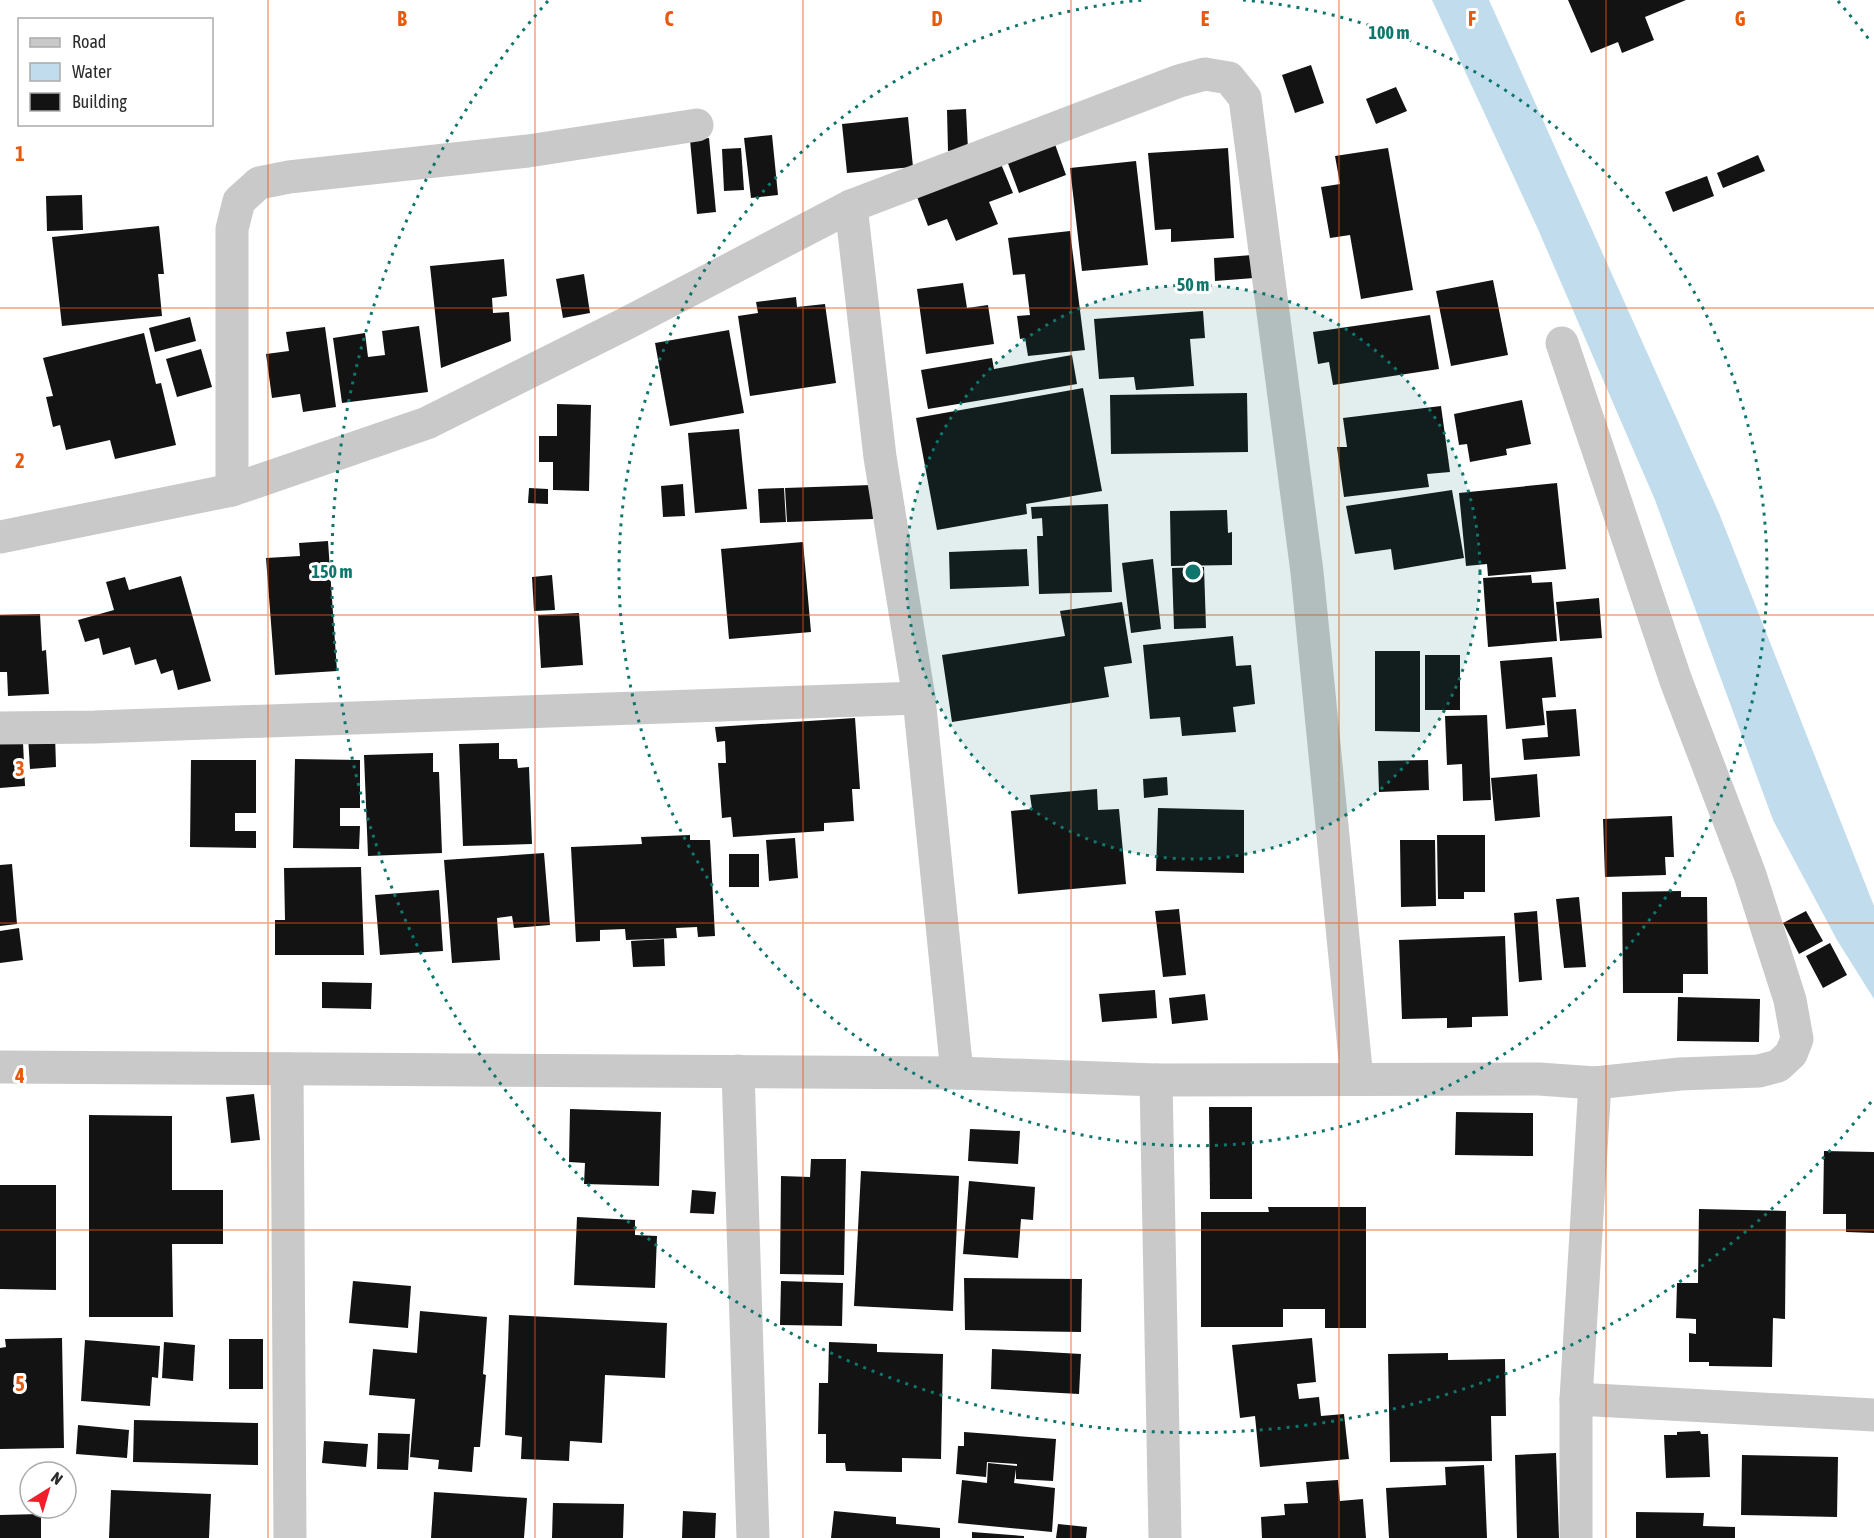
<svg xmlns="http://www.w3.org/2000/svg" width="1874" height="1538" viewBox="0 0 1874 1538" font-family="'Asap Condensed',sans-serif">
<rect width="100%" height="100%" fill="#fff"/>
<path fill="#c1dced" d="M1432,0h57l230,513 155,393v93l-37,-59 -64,-120 -118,-320 -118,-273z"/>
<g fill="#131313">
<path d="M1568,0h118l-41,17 9,23 -32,13 -4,-11 -27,11z"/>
<path d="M1311,65l13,38 -29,10 -13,-38z"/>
<path d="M1396,87l11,24 -31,13 -10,-25z"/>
<path d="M966,109l2,41 -20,1 -1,-41z"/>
<path d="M908,117l5,50 -66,6 -5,-49z"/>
<path d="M1051,133l15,42 -47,18 -16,-43z"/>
<path d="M772,135l6,60 -27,3 -7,-60z"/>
<path d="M709,138l7,74 -19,2 -7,-74z"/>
<path d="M741,148l3,42 -20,1 -2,-42z"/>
<path d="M1228,148l6,90 -63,4v-13l-16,1 -7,-77z"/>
<path d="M1388,148l25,142 -52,9 -11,-64 -20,3 -9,-51 19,-3 -5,-28z"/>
<path d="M1758,155l7,16 -42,17 -6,-15z"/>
<path d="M1136,161l12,104 -66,6 -12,-103z"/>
<path d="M1001,164l12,29 -24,9 9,22 -42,17 -9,-22 -19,7 -11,-29z"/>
<path d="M1707,176l7,20 -41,16 -8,-20z"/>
<path d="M82,195l1,35 -36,1 -1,-35z"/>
<path d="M159,226l5,48h-6l4,42 -100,10 -10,-89z"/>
<path d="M1070,231l15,119 -57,6 -3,-18 -5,1 -3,-23 13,-1 -5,-41 -12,1 -5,-37z"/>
<path d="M1252,255l2,23 -39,3 -1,-23z"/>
<path d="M504,259l3,37 -15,2 1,15 16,-1 2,29 -70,27 -11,-102z"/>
<path d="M584,274l6,39 -27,5 -7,-39z"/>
<path d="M1493,280l15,75 -57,11 -15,-75z"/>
<path d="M963,283l4,25 21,-3 6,39 -68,10 -9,-65z"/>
<path d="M796,297l1,10 28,-3 11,79 -86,13 -12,-80 20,-3 -2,-11z"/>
<path d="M1203,311l2,27 -15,1 4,47 -58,4 -2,-13 -35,2 -5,-60z"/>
<path d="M1430,315l9,54 -106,16 -4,-23 -11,2 -5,-32z"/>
<path d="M190,317l6,24 -41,11 -6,-24z"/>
<path d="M419,326l9,66 -86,11 -9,-65 32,-5 3,24 17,-2 -3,-24z"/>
<path d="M325,327l11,80 -33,5 -3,-18 -28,4 -6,-44 23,-3 -3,-19z"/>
<path d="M729,330l15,83 -74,13 -15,-83z"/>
<path d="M144,333l12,51 5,-1 15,62 -61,14 -5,-19 -44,10 -6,-25 -7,2 -7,-30 7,-1 -10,-38z"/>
<path d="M201,349l11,38 -35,10 -11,-38z"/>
<path d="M1072,355l5,29 -149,25 -7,-39 71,-12 2,11z"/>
<path d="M1083,388l19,103 -76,13 1,10 -90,16 -21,-112z"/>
<path d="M1247,393l1,59 -137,2 -1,-59z"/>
<path d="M1522,400l9,44 -25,5 1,6 -37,7 -3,-18 -8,1 -5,-31z"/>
<path d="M557,404l34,1 -2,86 -36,-1v-28h-14v-26h18z"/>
<path d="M1441,406l9,66 -23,2 2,13 -85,10 -7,-50h10l-4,-29z"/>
<path d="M739,429l8,80 -52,4 -7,-80z"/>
<path d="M1557,483l9,86 -78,7 -1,-12 -21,2 -7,-73z"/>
<path d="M683,484l2,32 -22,1 -2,-31z"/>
<path d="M871,485l2,34 -86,3 -2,-34z"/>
<path d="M529,488l19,1v15l-20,-1z"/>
<path d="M784,488l2,34 -26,1 -2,-34z"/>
<path d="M1452,490l12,68 -70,12 -3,-21 -36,5 -9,-48z"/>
<path d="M1108,504l4,88 -73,2 -2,-58h6l-1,-18 -10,1 -1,-12z"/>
<path d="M1227,510l1,23 4,-1v33l-61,1 -1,-55z"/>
<path d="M328,541l9,130 -62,4 -9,-117 34,-2 -1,-13z"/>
<path d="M803,542l8,90 -82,7 -8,-90z"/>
<path d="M1027,549l2,37 -79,3 -1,-37z"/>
<path d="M1153,559l8,70 -30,4 -9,-70z"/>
<path d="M1204,567l2,61 -32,1 -2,-61z"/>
<path d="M552,575l3,35 -21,1 -2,-34z"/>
<path d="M1531,575l1,8 20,-1 5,59 -69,6 -5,-69z"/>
<path d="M181,576l30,105 -33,9 -5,-20 -12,4 -5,-15 -21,6 -5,-18 -27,8 -4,-17 -14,4 -7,-22 36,-10 -8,-28 19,-5 4,13z"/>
<path d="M1599,598l3,40 -42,3 -4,-39z"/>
<path d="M1122,602l10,61 -28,4 5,30 -157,25 -10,-67 123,-19 -5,-25z"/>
<path d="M579,613l4,52 -42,3 -3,-53z"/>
<path d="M40,614l2,37 4,-1 3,44 -41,2 -1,-24h-7v-57z"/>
<path d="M1233,636l3,30 15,-1 4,39 -22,3 3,25 -54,4 -2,-19 -30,2 -7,-74z"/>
<path d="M1375,651h45v81l-45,-1z"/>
<rect x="1425" y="655" width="35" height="55"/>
<path d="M1552,657l4,40 -14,1 3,27 -39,4 -6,-68z"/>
<path d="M1576,709l4,47 -56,4 -2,-21 26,-2 -2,-26z"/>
<path d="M1487,715l4,85 -28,1 -1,-37 -15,1 -2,-49z"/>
<path d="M855,718l5,71h-8l2,32 -30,2v8l-91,6 -2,-20 -9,1 -4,-55h8l-1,-22 -8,1 -2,-15z"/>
<path d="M55,734l1,33 -26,2 -2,-34z"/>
<path d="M23,742l2,44 -25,2v-45z"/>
<path d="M499,743v16h18l1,9 11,-1 3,77 -69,2 -4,-102z"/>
<path d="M433,753v19h6l3,81 -74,3 -4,-101z"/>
<path d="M295,759l65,1v48h-20v18h20l-1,23 -66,-1z"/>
<path d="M191,760h65v53h-21v18h21v17l-66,-1z"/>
<path d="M1428,760l1,30 -50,2 -1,-31z"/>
<path d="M1537,774l3,43 -45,4 -4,-43z"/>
<path d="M1167,777l1,18 -24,3 -1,-19z"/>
<path d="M1097,789l1,21 21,-1 7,75 -108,10 -7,-83 21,-2 -2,-14z"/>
<path d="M1158,808l86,2v63l-88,-2z"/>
<path d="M1672,816l2,41h-9l1,18 -61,2 -2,-58z"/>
<path d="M690,835v5h20l5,96 -17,1 -1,-10 -21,1 1,10 -51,2 -1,-11 -25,1v11l-24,1 -5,-95 71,-3 -1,-7z"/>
<path d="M1437,835h48v57h-21v7h-26z"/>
<path d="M795,838l3,40 -29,3 -3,-41z"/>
<path d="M1400,840h35l1,66 -35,1z"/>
<path d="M544,853l6,72 -36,3 -2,-12 -15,2 3,42 -48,3 -8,-103z"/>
<rect x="729" y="854" width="30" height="33"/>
<path d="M12,864l5,60 -17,2v-61z"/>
<path d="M361,867l3,88h-89v-35h10l-1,-52z"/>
<path d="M439,890l4,61 -63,4 -5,-60z"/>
<path d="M1681,891v6h26l1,77h-25v19h-60l-1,-101z"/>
<path d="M1579,897l7,70 -22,1 -8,-69z"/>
<path d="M1179,909l7,66 -23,2 -8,-66z"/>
<path d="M1537,911l5,69 -23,2 -5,-69z"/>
<path d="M1806,911l17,30 -24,13 -16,-31z"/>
<path d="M19,928l4,32 -23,3v-32z"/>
<path d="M1505,936l3,80 -36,1v10l-25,1v-10l-45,1 -3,-79z"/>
<path d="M664,939l1,27 -32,1 -2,-26z"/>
<path d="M1830,943l17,32 -24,13 -17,-32z"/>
<path d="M322,982l50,1 -1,26 -49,-1z"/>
<path d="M1155,990l2,28 -55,4 -3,-28z"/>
<path d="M1205,994l3,26 -36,4 -3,-26z"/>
<path d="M1678,997l82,2 -1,43 -82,-1z"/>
<path d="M254,1094l6,46 -29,3 -5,-46z"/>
<path d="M1209,1107h43v92h-42z"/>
<path d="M570,1109l91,3 -2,74 -75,-2 1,-21 -16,-1z"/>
<path d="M1456,1112l77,1v43l-78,-1z"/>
<path d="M89,1115l83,1v74h51v54h-51l1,73h-84z"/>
<path d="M970,1129l50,2 -2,33 -50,-3z"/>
<path d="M1824,1151l50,1v81l-28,-1v-18h-23z"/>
<path d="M811,1159h35l-2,116 -64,-1 1,-98 29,1z"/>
<path d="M861,1171l98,5 -6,135 -99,-5z"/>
<path d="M969,1181l66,6 -2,33 -12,-1 -3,39 -55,-4z"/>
<path d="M0,1185h56v105l-56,-1z"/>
<path d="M692,1190l24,2 -2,22 -24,-1z"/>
<path d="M1268,1207h98v121h-41v-19h-42v18h-82v-115h68z"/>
<path d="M1699,1209l87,2 -1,108 -12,-1 -1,49 -63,-1v-4h-20v-29l7,1v-15l-20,-1 1,-35h21z"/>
<path d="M577,1217l58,3v15l22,1 -2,52 -81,-3z"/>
<path d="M964,1278l118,1 -1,53 -116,-2z"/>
<path d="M353,1281l58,5 -3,42 -59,-5z"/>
<path d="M781,1281l62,2 -1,43 -62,-1z"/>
<path d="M420,1311l67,6 -4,57 3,1 -6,72h-6l-2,25 -34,-3 1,-9 -29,-3 5,-58 -46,-4 4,-46 44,4z"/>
<path d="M509,1315l158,8 -2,55 -60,-3 -3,68 -32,-2 -1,20 -48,-2 1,-22 -17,-2z"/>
<path d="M62,1338l2,110 -64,1v-101l6,-1 -1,-8z"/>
<path d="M1312,1338l4,44 -19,2 2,15 20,-2 2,19 23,-2 5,45 -89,8 -5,-51 -15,2 -8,-73z"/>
<rect x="229" y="1339" width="34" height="50"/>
<path d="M85,1340l75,6 -2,32 -6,-1 -2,29 -69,-5z"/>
<path d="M164,1342l31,3 -2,36 -31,-3z"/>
<path d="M829,1342l48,2v8l66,2 -2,105 -39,-1v14l-56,-1 -1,-8h-19v-29h-8l1,-51h9z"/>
<path d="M992,1349l89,5 -2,40 -88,-5z"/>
<path d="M1448,1353v7l57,-1 1,57h-15l1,45 -102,1 -2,-108z"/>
<path d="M134,1420l124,3v42l-125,-3z"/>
<path d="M78,1425l51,5 -2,28 -51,-4z"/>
<path d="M1700,1431l1,3h7l2,43 -44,1 -2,-43h13v-3z"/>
<path d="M964,1432l92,7 -3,42 -37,-2v-10l-2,14 41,5 -3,44 -94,-9 4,-43 25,3 1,-20 29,3v-2l-30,-2 -1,15 -30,-3 2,-28h6z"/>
<path d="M378,1433l32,1 -2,36 -31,-1z"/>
<path d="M324,1441l44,3 -2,23 -44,-4z"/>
<path d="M1556,1453l3,85h-42l-2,-83z"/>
<path d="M1742,1455l96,2 -1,60 -96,-2z"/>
<path d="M1484,1465l3,73h-98l-3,-50 60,-3 -1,-18z"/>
<path d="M1338,1480l2,21 23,-2 3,39h-104l-1,-21 24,-2 -1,-11 24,-1 -2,-21z"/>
<path d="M111,1490l100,4 -2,44h-100z"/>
<path d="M434,1492l93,6 -3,40h-93z"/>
<path d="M553,1503l71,1 -1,34h-71z"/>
<path d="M683,1511l33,2 -1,25h-33z"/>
<path d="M834,1511l62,6v7l44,4v10h-109z"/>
<path d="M1636,1512l68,1 -1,13 32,1v11h-99z"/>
<path d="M41,1514v24h-41v-23z"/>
<path d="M1058,1524l29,3 -1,11h-30z"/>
<path d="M972,1532l52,4v2h-52z"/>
</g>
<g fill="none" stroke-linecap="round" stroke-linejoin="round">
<g stroke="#c9c9c9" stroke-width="33">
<path d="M851,206l29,251 39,241 38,375"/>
<path d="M232,490v-261l7,-28 20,-18 30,-6 239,-26 169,-26"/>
<path d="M0,537l232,-47 195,-67 200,-100 224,-117 328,-125 26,-7 24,4 16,20 62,474 50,507"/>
<path d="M0,728l95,-1 824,-29"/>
<path d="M0,1067l957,6 199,7 383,-1 56,4 85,-9 79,-3 19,-5 13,-12 6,-15 -7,-39 -40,-125 -74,-194 -114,-338"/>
<path d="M287,1069l3,469"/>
<path d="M738,1071l15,467"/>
<path d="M1156,1080l9,458"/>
<path d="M1576,1399l298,16"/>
<path d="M1576,1538v-139l19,-316"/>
</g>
</g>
<path fill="none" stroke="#e8590c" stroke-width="1.5" stroke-opacity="0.55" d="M268,0v1538M535,0v1538M803,0v1538M1071,0v1538M1339,0v1538M1606,0v1538M0,308h1874M0,615h1874M0,923h1874M0,1230h1874"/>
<circle cx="1193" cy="572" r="287" fill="#0f766e" fill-opacity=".12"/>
<g fill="none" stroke="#0f766e" stroke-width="3" stroke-dasharray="3 6">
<circle cx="1193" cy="572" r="287"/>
<path d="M1243 0A574 574 0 1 1 1143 0"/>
<path d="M1871 1102A861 861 0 1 1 548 1M1838 1A861 861 0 0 1 1871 42"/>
</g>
<g font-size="20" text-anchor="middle" font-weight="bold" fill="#e8590c" stroke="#fff" stroke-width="6" stroke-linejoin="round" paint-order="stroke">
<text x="402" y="26">B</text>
<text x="669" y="26">C</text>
<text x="937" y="26">D</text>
<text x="1205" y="26">E</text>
<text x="1472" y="26">F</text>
<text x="1740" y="26">G</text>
<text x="20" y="161">1</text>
<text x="20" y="468">2</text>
<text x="20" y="776">3</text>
<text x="20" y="1083">4</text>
<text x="20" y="1391">5</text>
</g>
<circle cx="1193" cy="572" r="9" fill="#0f766e" stroke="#fff" stroke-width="3"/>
<g font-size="18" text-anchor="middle" font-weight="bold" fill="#0f766e" stroke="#fff" stroke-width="6" stroke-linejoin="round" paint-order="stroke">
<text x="1389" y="39">100 m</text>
<text x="1193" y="291">50 m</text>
<text x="332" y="578">150 m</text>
</g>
<rect x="18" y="18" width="195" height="108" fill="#ffffff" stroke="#ababab" stroke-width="1.5"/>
<rect x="30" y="38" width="30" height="9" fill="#c9c9c9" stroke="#ababab" stroke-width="1.5"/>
<text x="72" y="48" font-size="18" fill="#2c2c2c">Road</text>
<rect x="30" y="63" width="30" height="18" fill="#c1dced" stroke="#ababab" stroke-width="1.5"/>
<text x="72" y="78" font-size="18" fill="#2c2c2c">Water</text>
<rect x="30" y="93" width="30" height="18" fill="#131313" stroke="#ababab" stroke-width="1.5"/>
<text x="72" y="108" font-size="18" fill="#2c2c2c">Building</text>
<g transform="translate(48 1490) rotate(37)"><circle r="28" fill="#ffffff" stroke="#ababab" stroke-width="1.5"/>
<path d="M0-4.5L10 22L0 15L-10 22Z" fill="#f21e2c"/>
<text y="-9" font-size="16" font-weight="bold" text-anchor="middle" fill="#2c2c2c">N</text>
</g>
</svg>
